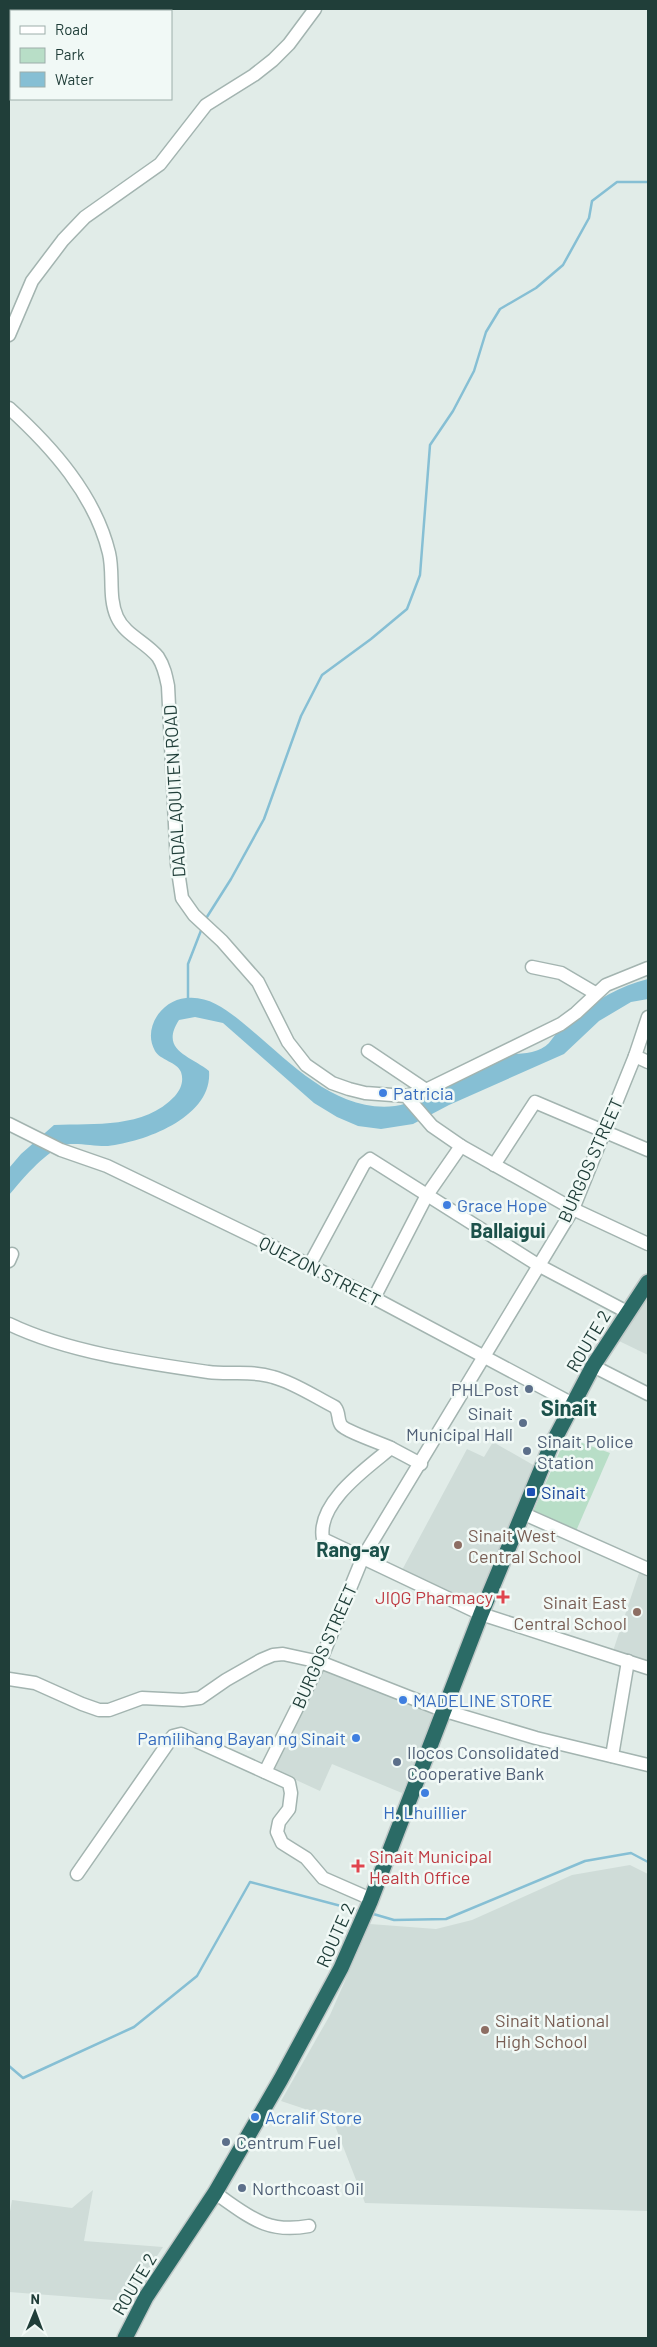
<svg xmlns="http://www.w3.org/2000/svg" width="657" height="2347" viewBox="0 0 657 2347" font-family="Barlow,sans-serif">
<rect width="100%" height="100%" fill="#e1ece8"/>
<g fill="#cfdcd8">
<path d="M647,1298h1v57l-29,-14z"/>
<path d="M493,1442l42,24 -59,140 -75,-34 66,-123 17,8z"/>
<path d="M640,1570l8,3v89l-35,-11z"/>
<path d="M322,1667l115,45 -35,81 -70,-29 -12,27 -48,-22z"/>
<path d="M630,1865l18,9v337l-283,-8 -33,-85 -51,-17 49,-86 40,-91 66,5 36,-9 100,-45z"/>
<path d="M93,2190l-9,51 79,6 -36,54 -118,-9v-75l3,-17 60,8z"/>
</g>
<path fill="#b8dec7" d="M566,1437l44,16 -34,78 -43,-19z"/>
<path fill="#86bfd4" d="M648,979v20l-17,3 -32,19 -35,33 -115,51 -36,19 -32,5 -23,-3 -21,-9 -23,-14 -91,-80 -28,-6 -16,3c-20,31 12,36 30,51 4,46 -64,71 -101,75 -12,1 -36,-5 -46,0 -20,9 -39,33 -53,49v-27l12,-14 33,-29c41,-2 90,4 121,-29 6,-7 9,-15 6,-24 -4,-10 -21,-12 -26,-21 -13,-23 7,-51 31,-53 25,-3 45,15 63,30 41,34 87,85 146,78 15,-2 31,-11 45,-18 24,-11 48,-22 72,-34 12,0 29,-2 37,-11 5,-6 9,-13 15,-18 26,-21 52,-38 84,-46z"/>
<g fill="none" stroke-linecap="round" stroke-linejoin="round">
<g stroke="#86bfd4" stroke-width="2.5">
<path d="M205,920l26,-41 33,-60 37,-103 21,-41 49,-36 36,-30 13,-34 10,-130 23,-34 21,-40 12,-39 14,-23 36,-21 27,-23 26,-47 3,-17 25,-19h31"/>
<path d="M188,999v-35l14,-36"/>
<path d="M370,1913l24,7 52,-1 139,-58 46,-8 17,9"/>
<path d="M9,2066l14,12 111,-51 63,-51 53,-94 110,29"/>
</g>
<g stroke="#a3b4b0" stroke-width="15">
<g id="minor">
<path d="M9,335l23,-54 31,-41 22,-23 75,-53 46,-59 48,-30 19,-15 16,-16 26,-35"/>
<path d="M9,408c43,39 86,87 100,145 5,21 -1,44 8,64 8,18 29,25 41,40 6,9 8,19 10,29l9,178 5,34 12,17 28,26 36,41 30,60 18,23 26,18 17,6 16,4 41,3 26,30 29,20 112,63 75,35"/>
<path d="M532,967l29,6 34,20"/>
<path d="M368,1051l58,39"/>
<path d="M635,1056l13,6"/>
<path d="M406,1096l20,-6 135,-66 15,-11 30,-28 42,-17"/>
<path d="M9,1124l52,26 46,16 149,72 118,60 199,106"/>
<path d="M494,1165l41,-63 113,48"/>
<path d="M9,1261l3,-7"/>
<path d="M309,1266l55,-102 6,-5 168,106 89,47"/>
<path d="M374,1298l53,-103 34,-49"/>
<path d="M9,1324c58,28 136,39 199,48 22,3 44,-2 65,5 22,6 42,20 62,30 5,6 2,12 6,18 4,6 42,19 50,23"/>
<path d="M593,1366l55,28"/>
<path d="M421,1464l-30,-16c-24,20 -75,55 -68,91l158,75 167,54"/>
<path d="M522,1513l126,56"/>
<path d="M9,1679l26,4 47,21 17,6h10l33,-12 41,2 17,-2 26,-18 35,-20 12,-5 10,-1 37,8 122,48 94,28 112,27"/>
<path d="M612,1756l16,-95"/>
<path d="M265,1772l55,-110 43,-105 210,-348 62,-153 13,-39"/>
<path d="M77,1874l96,-138 8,-2 108,49 2,10 -2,16 -10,13 -2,10 5,11 24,15 17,20 48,21"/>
<path d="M215,2193c34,23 51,41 94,33"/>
</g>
</g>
<g stroke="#c1c9c8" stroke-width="18">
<path id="highway" d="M125,2338l21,-41 69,-104 66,-114 60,-111 29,-66 111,-288 69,-166 43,-82 55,-84"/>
</g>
<use href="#minor" stroke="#fff" stroke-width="12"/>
<use href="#highway" stroke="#2b6b66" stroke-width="15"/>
</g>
<g fill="#3f7fe0" stroke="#f1f9f6" stroke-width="2">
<circle cx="383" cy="1093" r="5"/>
<circle cx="447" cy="1205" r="5"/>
<circle cx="403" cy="1700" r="5"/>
<circle cx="356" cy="1738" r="5"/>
<circle cx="425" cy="1793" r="5"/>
<circle cx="255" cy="2117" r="5"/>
</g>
<g fill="#5c6f8a" stroke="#f1f9f6" stroke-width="2">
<circle cx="529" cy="1389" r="5"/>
<circle cx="523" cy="1423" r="5"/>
<circle cx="527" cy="1451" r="5"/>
<circle cx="397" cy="1762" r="5"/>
<circle cx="226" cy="2142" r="5"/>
<circle cx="242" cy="2188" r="5"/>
</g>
<rect fill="#1a4fb4" stroke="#f1f9f6" stroke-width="2" x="526" y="1487" width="10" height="10" rx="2.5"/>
<g fill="#8d6e63" stroke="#f1f9f6" stroke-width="2">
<circle cx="458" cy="1545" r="5"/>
<circle cx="637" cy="1612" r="5"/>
<circle cx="485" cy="2030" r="5"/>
</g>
<g fill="#e0444e" stroke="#f1f9f6" stroke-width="2">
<path d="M500.5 1589.5h5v5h5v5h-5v5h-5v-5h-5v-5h5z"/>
<path d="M355.5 1858.5h5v5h5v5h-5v5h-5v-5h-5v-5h5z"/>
</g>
<g text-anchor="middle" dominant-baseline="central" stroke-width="5" stroke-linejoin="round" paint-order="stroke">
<g font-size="18" fill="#203e39" stroke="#f1f9f6">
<text transform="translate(174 791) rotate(-93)">DADALAQUITEN ROAD</text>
<text transform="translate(590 1160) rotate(-66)">BURGOS STREET</text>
<text transform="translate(320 1271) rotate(27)">QUEZON STREET</text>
<text transform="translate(588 1341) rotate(-59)">ROUTE 2</text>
<text transform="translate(324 1646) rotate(-66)">BURGOS STREET</text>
<text transform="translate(335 1935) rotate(-66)">ROUTE 2</text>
<text transform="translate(134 2284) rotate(-59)">ROUTE 2</text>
</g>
<g font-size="18" fill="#366cbe" stroke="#f1f9f6" text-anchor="start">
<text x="393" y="1093">Patricia</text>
<text x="457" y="1205">Grace Hope</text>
<text x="413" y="1700">MADELINE STORE</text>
<text x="346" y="1738" text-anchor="end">Pamilihang Bayan ng Sinait</text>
<text x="425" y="1812" text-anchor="middle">H. Lhuillier</text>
<text x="265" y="2117">Acralif Store</text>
</g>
<g font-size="18" fill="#4e5e75" stroke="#f1f9f6" text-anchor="start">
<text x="519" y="1389" text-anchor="end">PHLPost</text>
<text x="513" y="1413" text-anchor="end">Sinait<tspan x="513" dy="21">Municipal Hall</tspan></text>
<text x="537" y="1441">Sinait Police<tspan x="537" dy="21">Station</tspan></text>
<text x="407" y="1752">Ilocos Consolidated<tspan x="407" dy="21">Cooperative Bank</tspan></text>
<text x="236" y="2142">Centrum Fuel</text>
<text x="252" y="2188">Northcoast Oil</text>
</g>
<g font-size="18" fill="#164399" stroke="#f1f9f6" text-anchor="start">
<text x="541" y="1492">Sinait</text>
</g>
<g font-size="18" fill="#785e54" stroke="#f1f9f6" text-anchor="start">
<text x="468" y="1535">Sinait West<tspan x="468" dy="21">Central School</tspan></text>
<text x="627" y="1602" text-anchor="end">Sinait East<tspan x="627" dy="21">Central School</tspan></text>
<text x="495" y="2020">Sinait National<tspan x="495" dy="21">High School</tspan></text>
</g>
<g font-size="18" fill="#be3a42" stroke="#f1f9f6" text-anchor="end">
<text x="493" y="1597">JIQG Pharmacy</text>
<text x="369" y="1856" text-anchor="start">Sinait Municipal<tspan x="369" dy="21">Health Office</tspan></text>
</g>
<g font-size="20" font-weight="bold" fill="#1b514a" stroke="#f1f9f6">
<text x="508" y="1230">Ballaigui</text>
<text x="353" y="1549">Rang-ay</text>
</g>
<g font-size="22" font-weight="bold" fill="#1b514a" stroke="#f1f9f6">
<text x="569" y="1407">Sinait</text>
</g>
</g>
<rect width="657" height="2347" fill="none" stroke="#203e39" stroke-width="20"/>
<rect x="10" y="10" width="162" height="90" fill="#f1f9f6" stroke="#9daeaa"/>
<rect x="20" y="26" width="25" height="8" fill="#ffffff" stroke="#9daeaa"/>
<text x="55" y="35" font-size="15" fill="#203e39">Road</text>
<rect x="20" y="48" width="25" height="15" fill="#b8dec7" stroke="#9daeaa"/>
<text x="55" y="60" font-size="15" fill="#203e39">Park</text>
<rect x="20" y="72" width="25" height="15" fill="#86bfd4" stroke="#9daeaa"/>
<text x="55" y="85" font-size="15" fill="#203e39">Water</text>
<g transform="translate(35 2312) rotate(1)" stroke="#f1f9f6" stroke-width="4" paint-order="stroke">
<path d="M0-4L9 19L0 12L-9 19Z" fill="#203e39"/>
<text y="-8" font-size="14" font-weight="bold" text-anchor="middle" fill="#203e39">N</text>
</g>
</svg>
